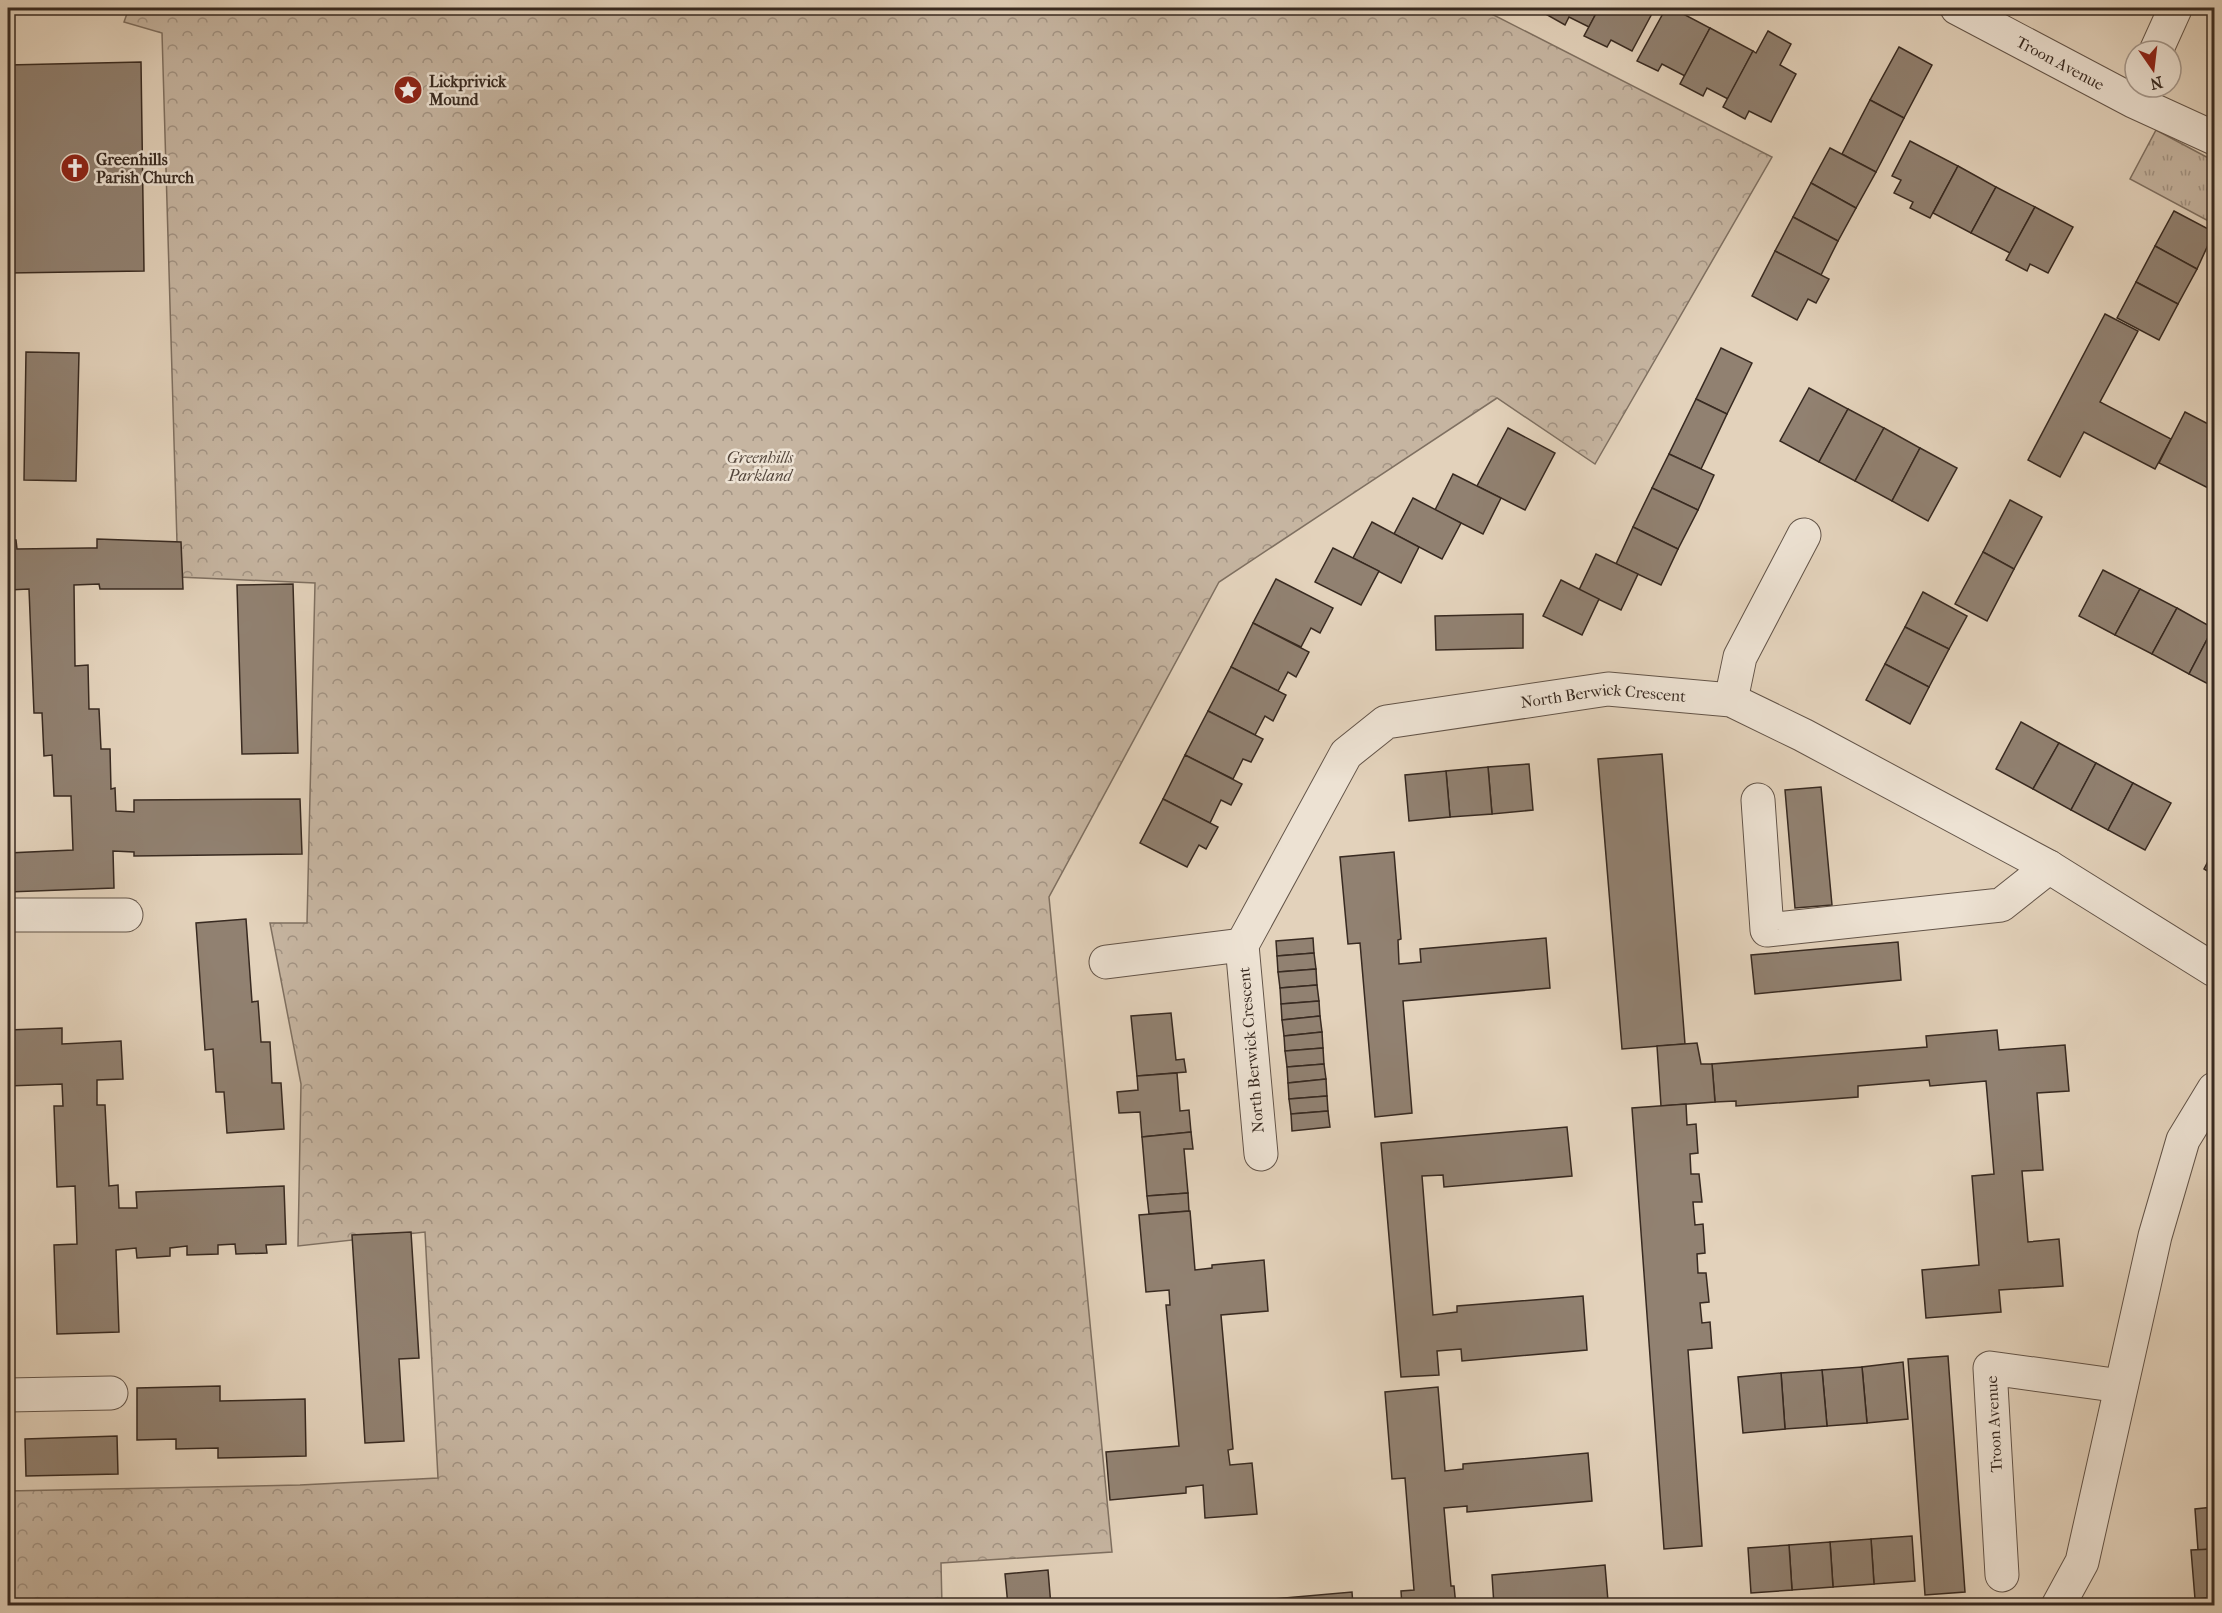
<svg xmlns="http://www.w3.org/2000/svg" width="2222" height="1613" viewBox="0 0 2222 1613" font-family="'IM FELL French Canon',serif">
<defs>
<pattern id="grass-tufts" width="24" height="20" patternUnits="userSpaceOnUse" patternTransform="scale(1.5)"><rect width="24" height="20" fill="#c6b5a1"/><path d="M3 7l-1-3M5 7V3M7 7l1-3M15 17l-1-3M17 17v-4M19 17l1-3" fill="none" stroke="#a29383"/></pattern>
<pattern id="park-crowns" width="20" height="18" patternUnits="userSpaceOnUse" patternTransform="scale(1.5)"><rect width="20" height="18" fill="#c6b5a1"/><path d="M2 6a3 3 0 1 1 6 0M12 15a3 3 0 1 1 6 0" fill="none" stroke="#a29383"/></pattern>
</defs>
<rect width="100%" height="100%" fill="#e3d2bb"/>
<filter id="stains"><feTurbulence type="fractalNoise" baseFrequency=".00333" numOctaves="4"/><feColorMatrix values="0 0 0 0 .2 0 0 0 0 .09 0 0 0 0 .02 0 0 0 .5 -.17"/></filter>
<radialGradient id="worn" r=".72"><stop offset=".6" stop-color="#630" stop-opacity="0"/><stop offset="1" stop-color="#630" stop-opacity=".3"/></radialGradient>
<path fill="url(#grass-tufts)" stroke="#7f7061" stroke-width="1.5" d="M2156,130l58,31v63l-84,-45z"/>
<path fill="url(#park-crowns)" stroke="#7f7061" stroke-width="1.5" d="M129,8h1351l292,149 -177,307 -98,-66 -278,184 -170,315 63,655 -171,11 1,43 -934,-1v-114l292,-6 138,-7 -13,-246 -127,14 3,-162 -31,-161h37l8,-340 -137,-6 -16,-544 -38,-11z"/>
<g fill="#918171" stroke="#382a21" stroke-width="1.5">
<path d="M1544,8h55l-10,19 -20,-10 -4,8 -23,-13z"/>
<path d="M1599,8h56l-23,43 -21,-11 -4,7 -23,-11z"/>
<path d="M1666,8h6l38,20 -25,48 -23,-12 -4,7 -21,-10z"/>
<path d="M1710,28l43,23 -25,48 -21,-11 -4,8 -23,-12z"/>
<path d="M1768,31l23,13 -11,21 16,9 -25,48 -22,-11 -4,8 -22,-12 30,-56 3,2z"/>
<path d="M1899,47l33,18 -28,53 -34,-18z"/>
<path d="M141,62l3,209 -136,2v-208z"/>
<path d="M1870,100l34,18 -28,54 -34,-18z"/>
<path d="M1910,141l48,25 -28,52 -20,-10 3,-6 -19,-9 7,-13 -9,-4z"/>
<path d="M1830,148l46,24 -20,36 -45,-25z"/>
<path d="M1958,166l38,21 -25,46 -38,-20z"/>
<path d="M1811,183l45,25 -18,33 -45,-24z"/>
<path d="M1996,187l39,20 -25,46 -39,-20z"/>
<path d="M2035,207l38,20 -25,46 -18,-9 -3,7 -21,-11z"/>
<path d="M2174,211l40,21 -17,37 -42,-23z"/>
<path d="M1793,217l45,24 -17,34 -46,-24z"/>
<path d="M2155,246l42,23 -19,35 -42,-22z"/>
<path d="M1775,251l54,28 -13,24 -8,-4 -11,21 -45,-24z"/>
<path d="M2136,282l42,22 -19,36 -42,-22z"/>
<path d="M2105,314l33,17 -38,71 71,37 -16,30 -71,-37 -24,45 -32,-17z"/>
<path d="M1721,348l31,15 -25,51 -31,-15z"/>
<path d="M26,352l53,1 -3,128 -52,-1z"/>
<path d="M1809,388l39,21 -29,53 -39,-21z"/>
<path d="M1696,399l31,15 -26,55 -32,-15z"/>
<path d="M1848,409l36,19 -29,53 -36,-19z"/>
<path d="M2185,412l29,15v64l-55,-28z"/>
<path d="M1508,428l47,25 -30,57 -48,-24z"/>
<path d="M1884,428l36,20 -28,53 -37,-20z"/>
<path d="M1920,448l37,20 -29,53 -36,-20z"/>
<path d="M1669,454l45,21 -16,35 -46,-22z"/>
<path d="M1453,474l48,24 -18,36 -48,-24z"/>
<path d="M1652,488l46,22 -20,39 -45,-22z"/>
<path d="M1413,498l48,25 -19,36 -48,-25z"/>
<path d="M2010,500l32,17 -28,52 -31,-17z"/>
<path d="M1372,522l47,25 -18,36 -48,-25z"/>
<path d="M1633,527l45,22 -17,36 -45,-21z"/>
<path d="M97,539l84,3 2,47h-83l-1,-5 -25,1 1,81 13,-1 1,44h10l2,40h9l1,40 4,-1 1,23 18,1v-12l166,-1 2,55 -168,2v-4l-21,-1 1,37 -106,4v-39l65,-3 -2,-54h-17l-2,-41 -8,1 -2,-43h-8l-5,-124 -21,1v-50h8l1,9 72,-1h8z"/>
<path d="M1333,548l46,23 -18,34 -46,-23z"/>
<path d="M1983,552l31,17 -27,52 -32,-17z"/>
<path d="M1596,554l42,20 -17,36 -42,-20z"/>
<path d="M2103,570l37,19 -25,46 -36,-19z"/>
<path d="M1276,579l57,29 -13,25 -9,-5 -10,19 -48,-24z"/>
<path d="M1561,580l38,19 -17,36 -39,-19z"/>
<path d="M293,584l5,169 -56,1 -5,-169z"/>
<path d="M2140,589l37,19 -25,46 -37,-19z"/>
<path d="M1923,592l44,24 -18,33 -44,-22z"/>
<path d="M2177,608l36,20 -24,46 -37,-20z"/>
<path d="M1523,614v34l-87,2 -1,-34z"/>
<path d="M1253,623l56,29 -13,25 -8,-5 -10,19 -47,-24z"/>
<path d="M1905,627l44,22 -20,38 -44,-23z"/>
<path d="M2213,628h1v59l-25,-13z"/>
<path d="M1885,664l44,23 -19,37 -44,-24z"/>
<path d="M1231,667l55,28 -13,26 -8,-5 -10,19 -47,-24z"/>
<path d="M1208,711l55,28 -12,23 -8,-3 -10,20 -48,-24z"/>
<path d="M2021,722l38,21 -26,46 -37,-20z"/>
<path d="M2059,743l37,20 -25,47 -38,-21z"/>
<path d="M1662,754l23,290 -63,5 -24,-290z"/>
<path d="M1185,755l57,29 -11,21 -10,-5 -11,23 -47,-24z"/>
<path d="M2096,763l37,20 -25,47 -37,-20z"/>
<path d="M1529,764l4,46 -41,4 -4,-47z"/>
<path d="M1488,767l4,47 -42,3 -4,-46z"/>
<path d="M1446,771l4,46 -41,4 -4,-46z"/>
<path d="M2133,783l38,20 -26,47 -37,-20z"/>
<path d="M1821,787l11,118 -37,3 -10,-118z"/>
<path d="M1163,799l55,28 -12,22 -7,-4 -12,22 -47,-24z"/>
<path d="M2214,850v25l-10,-6z"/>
<path d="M1394,852l7,87 -3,1 1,24 22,-2 -1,-13 126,-11 4,50 -147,13 9,112 -37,4 -15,-174 -12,1 -8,-87z"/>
<path d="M246,919l6,83 6,-1 3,41h9l2,41h9l3,46 -57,4 -3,-41h-8l-3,-43 -8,1 -9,-127z"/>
<path d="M1313,938l1,15 -37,3 -1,-15z"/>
<path d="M1898,942l3,38 -146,14 -4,-39z"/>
<path d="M1314,953l2,16 -38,3 -1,-16z"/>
<path d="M1316,969l1,16 -37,3 -2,-16z"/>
<path d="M1317,985l2,16 -38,3 -1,-16z"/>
<path d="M1319,1001l1,15 -38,4 -1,-16z"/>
<path d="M1171,1013l5,47 8,-1 2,13 -49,4 -6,-60z"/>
<path d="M1320,1016l2,16 -38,4 -2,-16z"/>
<path d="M62,1028v16l59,-3 2,38 -26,1v25h8l4,81 9,-1 1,23h18l-1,-16 148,-6 2,58 -20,1 1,8 -31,1 -1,-10 -17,1v9l-31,1v-9l-17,2v8l-33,2 -1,-10 -20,2 3,82 -62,2 -3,-89 23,-1 -2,-58 -18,1 -3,-81h9l-1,-22 -54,2v-56z"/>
<path d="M1997,1030l2,20 66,-5 4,46 -32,2 6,77 -21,1 6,71 31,-3 4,47 -64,4 2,22 -75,6 -4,-48 57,-5 -7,-89 22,-2 -8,-93 -56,5 -1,-6 -71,6v11l-122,9v-5l-21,1 -3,-38 215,-17 -1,-11z"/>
<path d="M1322,1032l1,16 -38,3 -1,-15z"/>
<path d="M1697,1043l4,21h11l3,38 -54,4 -4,-60z"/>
<path d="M1323,1048l1,16 -37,3 -2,-16z"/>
<path d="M1324,1064l2,15 -38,4 -1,-16z"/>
<path d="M1177,1073l3,38 9,-1 2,22 -49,5 -2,-25 -21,1 -2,-21 21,-2 -1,-14z"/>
<path d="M1326,1079l1,17 -38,3 -1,-16z"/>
<path d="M1327,1096l1,15 -37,3 -2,-15z"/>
<path d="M1686,1104l1,21 9,-1 2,29 -8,1 1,20h8l3,28h-9l2,23 8,-1 2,29 -8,1 1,19h8l3,29 -9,1 2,20 8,-1 2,26 -24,2 14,196 -38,3 -32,-441z"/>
<path d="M1328,1111l2,16 -38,4 -1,-17z"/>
<path d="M1567,1127l5,49 -128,11 -1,-12 -21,1 11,139 24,-3v-6l126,-10 4,54 -125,11 -1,-12 -24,2 2,24 -38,2 -20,-234z"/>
<path d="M1191,1132l2,17h-9l4,44 -41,3 -5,-59z"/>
<path d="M1188,1193l1,18 -40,3 -2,-18z"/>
<path d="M1190,1211l5,59 17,-2v-3l52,-5 4,51 -47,4 12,134 -5,1 2,15 22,-2 5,51 -52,4 -2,-33 -17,2v6l-76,7 -4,-48 73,-6 -13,-141h4l-1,-15 -23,2 -7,-77z"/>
<path d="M411,1232l8,126 -20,1 5,82 -39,2 -13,-208z"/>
<path d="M1948,1356l17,236 -40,3 -17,-236z"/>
<path d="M1903,1362l5,57 -41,4 -5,-56z"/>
<path d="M1862,1367l5,56 -40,3 -5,-56z"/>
<path d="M1822,1370l5,56 -42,3 -4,-56z"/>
<path d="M1781,1373l4,56 -42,4 -5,-56z"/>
<path d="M220,1386v15l85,-2 1,57 -88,2v-10l-42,1v-10l-39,1v-52z"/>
<path d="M1438,1387l7,84 18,-2v-5l125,-11 4,48 -125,11v-6l-23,2 7,78h3l2,20h-54l-1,-15 13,-1 -9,-112 -13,1 -7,-87z"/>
<path d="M117,1436l1,38 -92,2 -1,-37z"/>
<path d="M2210,1465h4v42h-1z"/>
<path d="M2213,1507l1,42 -16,1 -3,-41z"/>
<path d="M1912,1536l3,45 -41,3 -3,-45z"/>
<path d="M1871,1539l3,45 -41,3 -3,-45z"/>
<path d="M1830,1542l3,45 -41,3 -3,-45z"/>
<path d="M1789,1545l3,45 -41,3 -3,-45z"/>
<path d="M2214,1549v48l-19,2 -4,-49z"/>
<path d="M1605,1565l3,36 -48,5h-66l-2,-31z"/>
<path d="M1048,1570l3,36h-43l-3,-32z"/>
<path d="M1352,1592l1,14h-124l-1,-3z"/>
</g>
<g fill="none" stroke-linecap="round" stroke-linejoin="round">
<g stroke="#635448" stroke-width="35">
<g id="minor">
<path id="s1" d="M1957,8l176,93 81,37"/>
<path d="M2156,51l19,-42 -4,-1"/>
<path d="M1731,700l9,-43 64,-122"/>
<path d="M1758,800l9,130 234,-25 48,-38"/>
<path d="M8,915h118"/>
<path d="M1106,962l136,-17"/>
<path id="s2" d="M1261,1154l-19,-209 104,-191 40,-32 222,-33 123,11 72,35 246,132 165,103"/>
<path d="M8,1395l103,-2"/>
<path d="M2002,1575l-12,-207 131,18"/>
<path d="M2058,1606l24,-44 73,-326 28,-96 31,-51"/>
</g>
</g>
<use href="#minor" stroke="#ede2d3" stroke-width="33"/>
</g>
<defs>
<g id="sight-disc" transform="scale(1.5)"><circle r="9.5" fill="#8f2418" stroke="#ede2d3"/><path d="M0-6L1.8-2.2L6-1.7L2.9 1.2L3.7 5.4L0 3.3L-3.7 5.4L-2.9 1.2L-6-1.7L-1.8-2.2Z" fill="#fff"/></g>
<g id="church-disc" transform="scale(1.5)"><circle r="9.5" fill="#8f2418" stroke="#ede2d3"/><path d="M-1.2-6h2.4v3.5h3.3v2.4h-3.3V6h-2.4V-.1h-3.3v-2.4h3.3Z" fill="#fff"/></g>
</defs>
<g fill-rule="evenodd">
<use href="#sight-disc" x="408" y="90"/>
<use href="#church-disc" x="75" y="168"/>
</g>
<g text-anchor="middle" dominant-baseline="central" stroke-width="5" stroke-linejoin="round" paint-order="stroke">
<g font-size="16" fill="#382a21" stroke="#ede2d3">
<text stroke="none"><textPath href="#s1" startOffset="117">Troon Avenue</textPath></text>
<text stroke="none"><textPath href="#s2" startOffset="698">North Berwick Crescent</textPath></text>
<text transform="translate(1251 1050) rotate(-95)">North Berwick Crescent</text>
<text transform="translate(1994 1424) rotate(-93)">Troon Avenue</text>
</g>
<g font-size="16" font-weight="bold" fill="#382a21" stroke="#ede2d3" text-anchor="start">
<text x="429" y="81">Lickprivick<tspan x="429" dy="18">Mound</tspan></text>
<text x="96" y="159">Greenhills<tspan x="96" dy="18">Parish Church</tspan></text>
</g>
<g font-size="16" font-style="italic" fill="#54463b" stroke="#ede2d3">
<text x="760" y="457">Greenhills<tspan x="760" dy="18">Parkland</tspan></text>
</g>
</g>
<rect width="2222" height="1613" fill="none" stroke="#e3d2bb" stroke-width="30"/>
<rect x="9" y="9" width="2204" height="1595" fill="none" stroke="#382a21" stroke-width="3"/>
<rect x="15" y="15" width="2192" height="1583" fill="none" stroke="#382a21" stroke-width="1.5"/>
<g transform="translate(2153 69) rotate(166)"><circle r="28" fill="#ede2d3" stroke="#a5988c" stroke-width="1.5"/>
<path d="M0-4.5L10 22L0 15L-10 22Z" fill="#8f2418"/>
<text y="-9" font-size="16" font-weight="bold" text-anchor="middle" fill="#382a21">N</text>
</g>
<rect width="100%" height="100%" filter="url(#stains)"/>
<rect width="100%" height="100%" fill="url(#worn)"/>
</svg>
